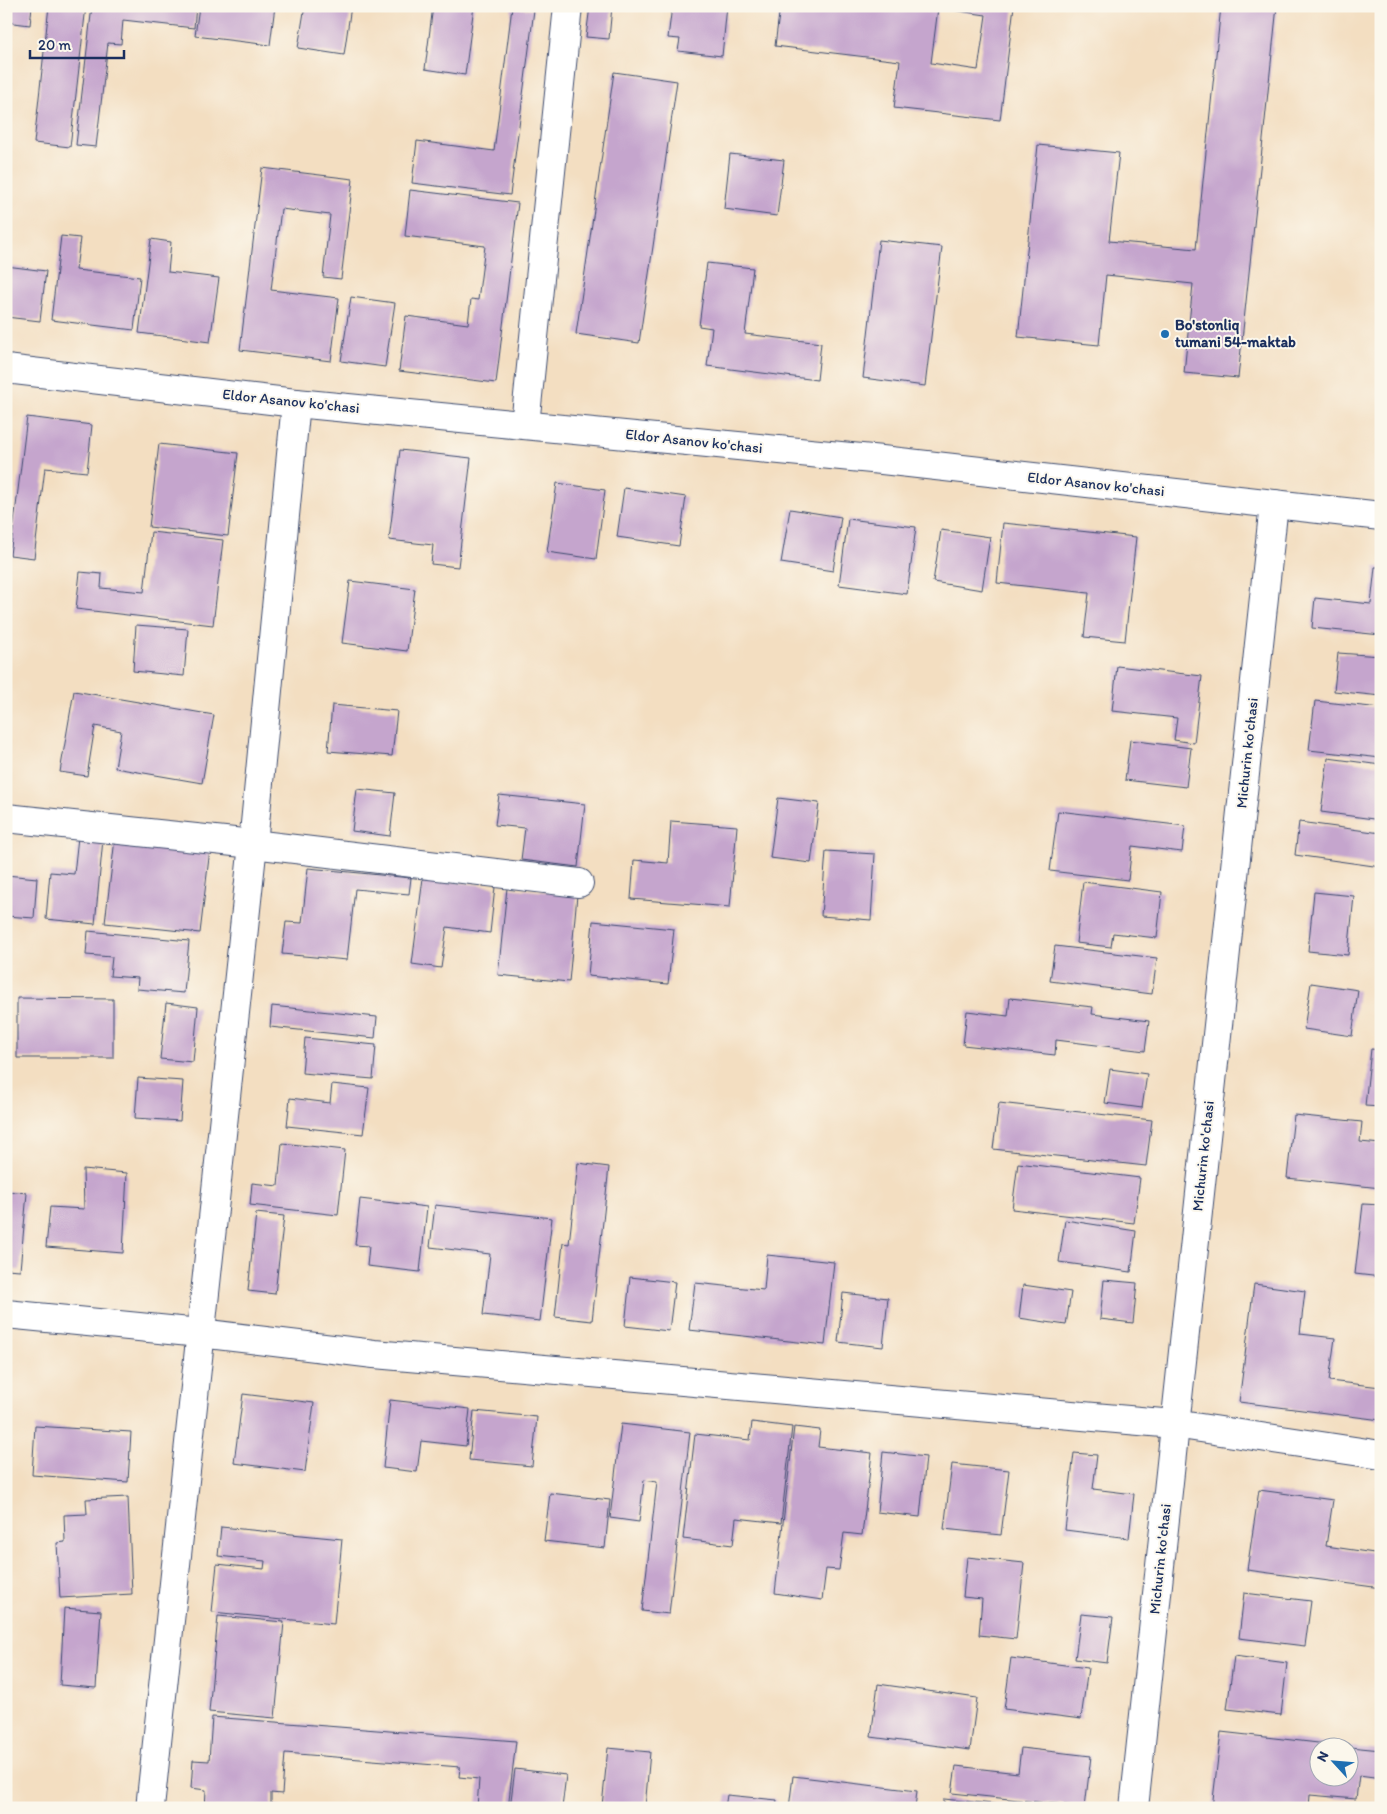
<svg xmlns="http://www.w3.org/2000/svg" width="1387" height="1814" viewBox="0 0 1387 1814" font-family="Itim,sans-serif">
<rect width="100%" height="100%" fill="#fbf7ec"/>
<filter id="ink" filterUnits="userSpaceOnUse"><feTurbulence type="fractalNoise" baseFrequency=".02" numOctaves="2"/><feDisplacementMap in="SourceGraphic" scale="10" xChannelSelector="R" yChannelSelector="G"/><feConvolveMatrix kernelMatrix="1 2 1 2 8 2 1 2 1" color-interpolation-filters="sRGB"/></filter>
<filter id="wash" filterUnits="userSpaceOnUse"><feTurbulence type="fractalNoise" baseFrequency=".0096" numOctaves="4" result="noise"/><feDisplacementMap in="SourceGraphic" scale="20" xChannelSelector="R" yChannelSelector="G"/><feGaussianBlur stdDeviation="1.12" result="paint"/><feColorMatrix in="noise" values="0 0 0 0 0 0 0 0 0 0 0 0 0 0 0 0 0 1.4 0 .05"/><feComposite in="paint" operator="in"/></filter>
<g filter="url(#wash)">
<rect width="100%" height="100%" fill="#f3dec1"/>
<g id="blocks">
<g fill="#c5a5cd" fill-rule="evenodd">
<path d="M6,6h26l-2,19 -24,-3z"/>
<path d="M49,6h37l-16,141 -36,-4z"/>
<path d="M92,6h104l-2,22 -71,-8 -2,24 -13,-1 -12,104 -20,-2z"/>
<path d="M199,6h76l-5,39 -75,-9z"/>
<path d="M305,6h46l-7,49 -46,-7z"/>
<path d="M433,6h41l-9,69 -40,-6z"/>
<path d="M590,6h22l-3,33 -23,-2z"/>
<path d="M672,6h55l-5,50 -44,-5 2,-12 -12,-1z"/>
<path d="M780,6h234l-14,114 -106,-12 6,-47 -125,-15zM938,8l48,7 -8,55 -47,-7z"/>
<path d="M1221,6h56l-39,372 -54,-5 9,-89 -87,-9 -7,70 -81,-8 20,-192 81,8 -10,88 87,8z"/>
<path d="M512,7l22,3 -24,185 -98,-12 5,-42 77,10z"/>
<path d="M614,72l63,9 -38,262 -63,-9z"/>
<path d="M730,154l54,6 -7,56 -53,-7z"/>
<path d="M262,168l91,11 -12,100 -18,-2 7,-62 -49,-6 -10,81 68,8 -8,63 -91,-11z"/>
<path d="M410,190l108,13 -22,180 -97,-12 7,-55 62,8 3,-25 7,1 7,-54 -80,-10z"/>
<path d="M61,236l19,2 -4,32 64,7 -6,53 -83,-10z"/>
<path d="M151,239l20,3 -3,30 51,6 -9,64 -71,-9z"/>
<path d="M879,240l63,7 -17,139 -62,-8z"/>
<path d="M707,263l46,5 -8,66 76,9 -4,37 -110,-14 5,-38 -13,-2z"/>
<path d="M6,266l40,5 -6,50 -34,-4z"/>
<path d="M351,297l44,6 -10,64 -44,-6z"/>
<path d="M27,417l65,8 -5,47 -42,-4 -11,90 -24,-3z"/>
<path d="M159,444l79,9 -10,83 -79,-9z"/>
<path d="M400,450l71,8 -13,109 -27,-3 2,-19 -44,-5z"/>
<path d="M557,483l48,7 -9,69 -49,-7z"/>
<path d="M624,488l62,9 -7,49 -62,-9z"/>
<path d="M790,509l51,8 -8,54 -52,-8z"/>
<path d="M848,519l68,8 -9,67 -68,-9z"/>
<path d="M1003,523l133,14 -11,104 -41,-4 5,-44 -92,-10z"/>
<path d="M941,530l49,7 -8,53 -49,-8z"/>
<path d="M151,532l72,8 -10,85 -137,-16 4,-37 22,2 -1,14 43,4z"/>
<path d="M1375,567h6v68l-69,-7 3,-30 56,6z"/>
<path d="M350,581l65,8 -8,62 -65,-8z"/>
<path d="M136,625l52,4 -4,47 -51,-5z"/>
<path d="M1338,653l43,3v40l-47,-5z"/>
<path d="M1117,666l85,10 -8,67 -20,-3 3,-22 -65,-7z"/>
<path d="M74,691l140,24 -12,68 -87,-15 6,-37 -26,-5 -8,50 -27,-4z"/>
<path d="M1315,701l66,7v50l-72,-8z"/>
<path d="M332,705l65,6 -5,45 -64,-5z"/>
<path d="M1130,740l61,8 -5,39 -61,-7z"/>
<path d="M1328,758l53,7v55l-60,-8z"/>
<path d="M357,789l38,4 -5,43 -38,-5z"/>
<path d="M499,795l86,9 -7,63 -57,-7 4,-32 -30,-3z"/>
<path d="M778,798l41,5 -8,60 -41,-5z"/>
<path d="M1058,811l127,15 -3,26 -50,-6 -4,34 -78,-9z"/>
<path d="M671,821l66,5 -7,81 -99,-8 3,-39 34,3z"/>
<path d="M1299,822l82,11v34l-86,-12z"/>
<path d="M78,837l25,2 -8,85 -49,-5 4,-47 24,2z"/>
<path d="M115,839l95,10 -10,84 -95,-10z"/>
<path d="M826,851l49,3 -4,66 -50,-4z"/>
<path d="M308,868l103,10 -2,16 -54,-5 -8,71 -65,-6 4,-32 16,1z"/>
<path d="M6,875l31,3 -3,40 -28,-2z"/>
<path d="M423,878l72,9 -5,46 -43,-6 -6,41 -29,-4z"/>
<path d="M1083,882l79,10 -5,46 -44,-5 -2,14 -35,-4z"/>
<path d="M507,888l70,7 -8,87 -71,-7z"/>
<path d="M1314,892l40,4 -6,59 -40,-4z"/>
<path d="M593,921l81,8 -6,55 -80,-8z"/>
<path d="M88,931l101,10 -5,52 -47,-4 1,-11 -28,-2 2,-19 -26,-2z"/>
<path d="M1055,946l102,12 -5,36 -102,-13z"/>
<path d="M1311,983l47,7 -6,46 -48,-7z"/>
<path d="M17,998l96,1v59h-96z"/>
<path d="M1010,998l83,9 -1,7 57,7 -4,30 -89,-11 -1,15 -92,-10 4,-34 41,5z"/>
<path d="M166,1003l32,4 -5,55 -33,-3z"/>
<path d="M272,1006l105,11 -2,21 -105,-11z"/>
<path d="M305,1038l71,7 -3,34 -71,-6z"/>
<path d="M1371,1049l10,1v57l-16,-1z"/>
<path d="M1110,1069l37,5 -5,34 -37,-5z"/>
<path d="M138,1078l45,3 -3,40 -45,-3z"/>
<path d="M332,1084l37,4 -6,46 -76,-8 3,-28 40,5z"/>
<path d="M999,1103l153,17 -6,46 -153,-17z"/>
<path d="M1294,1115l68,7 -2,20 21,2v44l-94,-10z"/>
<path d="M282,1143l63,7 -7,65 -88,-10 2,-22 26,3z"/>
<path d="M578,1163l31,4 -17,154 -37,-4 8,-74 6,1z"/>
<path d="M1018,1163l122,15 -6,45 -122,-14z"/>
<path d="M83,1169l44,4 -4,80 -77,-6 4,-40 34,2z"/>
<path d="M6,1191l21,2 -7,77 -14,-1z"/>
<path d="M360,1199l67,8 -7,65 -53,-6 2,-20 -14,-1z"/>
<path d="M1363,1204l18,1v72l-26,-3z"/>
<path d="M435,1205l117,13 -12,103 -57,-6 7,-61 -60,-7z"/>
<path d="M256,1213l28,3 -9,78 -27,-3z"/>
<path d="M1065,1220l71,11 -5,41 -72,-10z"/>
<path d="M767,1255l67,7 -9,83 -136,-15 6,-47 69,7z"/>
<path d="M630,1277l45,5 -6,49 -44,-5z"/>
<path d="M1104,1280l33,3 -4,40 -33,-4z"/>
<path d="M1254,1284l51,7 -5,43 35,4 -6,43 52,6v33l-142,-18z"/>
<path d="M1023,1285l48,7 -5,33 -47,-7z"/>
<path d="M843,1293l45,5 -5,49 -45,-5z"/>
<path d="M243,1394l71,9 -9,69 -71,-9z"/>
<path d="M390,1400l80,9 -4,37 -45,-5 -4,31 -34,-4z"/>
<path d="M474,1411l63,6 -5,49 -63,-6z"/>
<path d="M752,1422l40,5 -11,96 -45,-5 -3,27 -50,-6 12,-105 55,6z"/>
<path d="M621,1424l69,8 -21,182 -27,-3 15,-129 -13,-2 -5,42 -29,-4z"/>
<path d="M35,1426l96,6 -3,50 -96,-7z"/>
<path d="M794,1427l26,3 -2,17 54,6 -10,82 -18,-2 -5,37 -13,-1 -4,31 -47,-7z"/>
<path d="M883,1452l43,5 -6,60 -43,-5z"/>
<path d="M1074,1453l23,2 -4,34 41,5 -5,44 -64,-8z"/>
<path d="M952,1464l57,6 -8,65 -57,-6z"/>
<path d="M1259,1490l74,10 -7,46 55,8v34l-134,-18z"/>
<path d="M550,1493l60,7 -5,48 -61,-7z"/>
<path d="M128,1497l4,97 -72,4 -3,-55 8,-1 -1,-27 23,-1 -1,-15z"/>
<path d="M221,1527l121,12 -8,85 -122,-12 5,-48 47,5 1,-8 -47,-5z"/>
<path d="M967,1557l57,6 -8,76 -37,-4 3,-36 -19,-2z"/>
<path d="M1244,1593l67,8 -6,45 -66,-8z"/>
<path d="M64,1608l37,3 -5,77 -36,-3z"/>
<path d="M1081,1614l32,3 -6,46 -32,-4z"/>
<path d="M218,1616l66,6 -9,96 -66,-6z"/>
<path d="M1234,1656l53,7 -6,52 -54,-6z"/>
<path d="M1011,1658l77,10 -7,51 -77,-10z"/>
<path d="M878,1684l99,14 -7,52 -99,-13z"/>
<path d="M212,1717l304,24 -8,67h-31l2,-29 -20,-2 1,-10 -175,-14 -3,41 -11,-1v12l13,3h-79l1,-18 -15,-2 2,-28 16,1z"/>
<path d="M1221,1732l115,13 -16,1v30h30v-29l31,3v28l-22,-3 -3,24 -46,-4 -1,13h-97z"/>
<path d="M608,1748l42,4 -5,56 -43,-2z"/>
<path d="M1021,1748l70,8 -6,51 -133,-14 4,-27 62,7z"/>
<path d="M515,1769l51,6 -4,33h-52z"/>
<path d="M793,1776l124,15 -2,17h-126z"/>
<path d="M727,1795l50,5 -1,8h-51z"/>
<path d="M944,1799l68,7v2h-68z"/>
</g>
</g>
</g>
<g filter="url(#ink)">
<use href="#blocks" fill-opacity="0" stroke="#3b496d" stroke-width="1"/>
<g fill="none" stroke-linecap="round" stroke-linejoin="round">
<g stroke="#3b496d" stroke-width="30">
<g id="minor">
<path d="M6,369l290,34 586,57 499,56"/>
<path d="M525,425l43,-419"/>
<path d="M6,818l247,26 326,39"/>
<path d="M6,1314l194,19 174,21 800,70 207,31"/>
<path d="M150,1808l103,-964 43,-441"/>
<path d="M1134,1808l140,-1304"/>
</g>
</g>
<use href="#minor" stroke="#fff" stroke-width="28"/>
</g>
</g>
<circle fill="#1f6fb2" stroke="#fbf7ec" stroke-width="2" cx="1165" cy="334" r="5"/>
<g text-anchor="middle" dominant-baseline="central" stroke-width="4" stroke-linejoin="round" paint-order="stroke">
<g font-size="15" font-weight="bold" fill="#1b2f5e" stroke="#fbf7ec" text-anchor="start">
<text x="1175" y="325">Bo'stonliq<tspan x="1175" dy="17">tumani 54-maktab</tspan></text>
</g>
<g font-size="15" fill="#1b2f5e" stroke="#fbf7ec">
<text transform="translate(291 401) rotate(6)">Eldor Asanov ko'chasi</text>
<text transform="translate(694 441) rotate(6)">Eldor Asanov ko'chasi</text>
<text transform="translate(1096 484) rotate(6)">Eldor Asanov ko'chasi</text>
<text transform="translate(1247 753) rotate(-84)">Michurin ko'chasi</text>
<text transform="translate(1203 1156) rotate(-84)">Michurin ko'chasi</text>
<text transform="translate(1160 1559) rotate(-84)">Michurin ko'chasi</text>
</g>
</g>
<rect width="1387" height="1814" fill="none" stroke="#fbf7ec" stroke-width="25"/>
<g transform="translate(1334 1762) rotate(296)"><circle r="24" fill="#fbf7ec" stroke="#a1a7b3"/>
<path d="M0-4L9 19L0 12L-9 19Z" fill="#1f6fb2"/>
<text y="-8" font-size="14" font-weight="bold" text-anchor="middle" fill="#1b2f5e">N</text>
</g>
<path d="M30 50v8h94v-8" fill="none" stroke="#1b2f5e" stroke-width="2.5"/>
<text x="38" y="50" font-size="15" fill="#1b2f5e" stroke="#fbf7ec" stroke-width="4" paint-order="stroke">20 m</text>
</svg>
